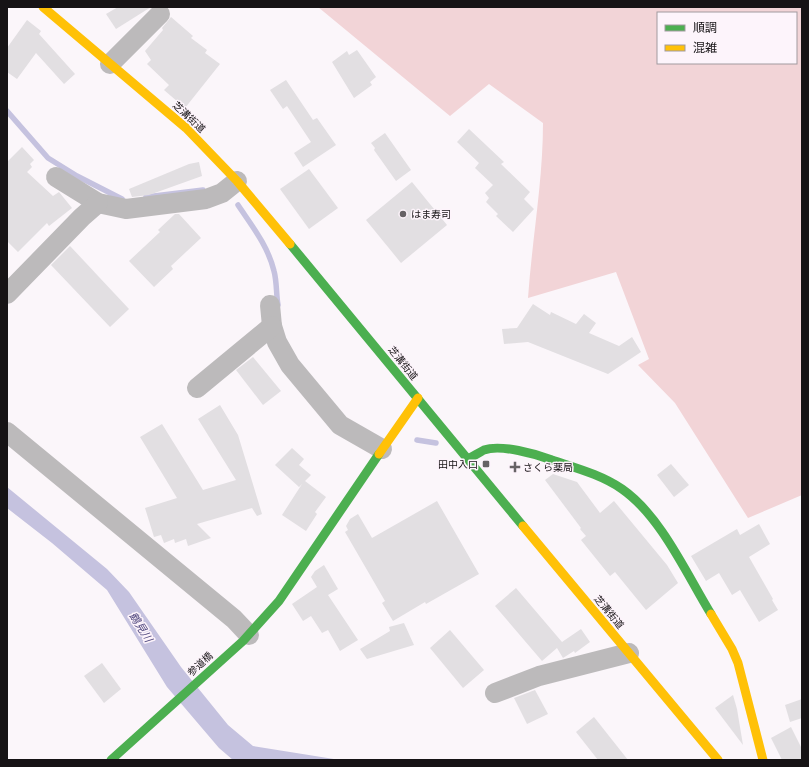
<svg xmlns="http://www.w3.org/2000/svg" width="809" height="767" viewBox="0 0 809 767" font-family="Arial,'Noto Sans JP',sans-serif">
<rect width="100%" height="100%" fill="#fbf6fa"/>
<path fill="#f2d4d7" fill-rule="evenodd" d="M318,7h484v488l-54,23 -73,-115 -37,-38 11,-6 -33,-87 -88,26c4,-58 15,-116 15,-175l-54,-39 -39,32zM658,13h138v50h-138z"/>
<path fill="#c5c2df" d="M7,487l100,82 22,23 52,75 47,58 25,21 87,14h-107l-14,-12 -52,-61 -60,-97 -55,-47 -45,-35z"/>
<g fill="none" stroke-linecap="round" stroke-linejoin="round">
<g stroke="#c5c2df" stroke-width="5.5">
<path d="M7,111l41,47 29,18 45,23"/>
<path d="M146,197l57,-7"/>
<path d="M238,205c14,21 30,41 36,66 3,11 2,23 4,34"/>
<path d="M417,440l19,3"/>
</g>
</g>
<g fill="#e2dfe2">
<path d="M118,7h33l-35,22 -10,-15z"/>
<path d="M171,17l22,19 -2,2 16,12 -2,3 15,11 -35,44 -21,-18 5,-5 -22,-21 4,-4 -6,-9 18,-21 -1,-2z"/>
<path d="M27,20l14,11 -2,3 36,40 -11,10 -28,-31 -19,26 -10,-7v-24z"/>
<path d="M357,50l19,27 -6,5 2,3 -18,13 -22,-36 15,-11 2,4z"/>
<path d="M286,80l27,40 4,-2 19,27 -33,22 -9,-14 17,-11 -24,-36 -4,3 -13,-19z"/>
<path d="M469,129l35,33 -3,2 29,28 -6,7 10,10 -21,23 -17,-16 2,-2 -12,-12 3,-4 -4,-5 8,-8 -18,-17 4,-5 -22,-21z"/>
<path d="M385,133l26,37 -15,11 -22,-31 1,-2 -4,-5z"/>
<path d="M22,147l12,13 -4,4 2,3 -5,5 26,24 6,-4 13,16 -23,18 -2,-3 -29,29 -11,-11v-79z"/>
<path d="M199,162l3,14 -53,19 -17,2 -3,-8 60,-25z"/>
<path d="M309,169l29,39 -29,21 -29,-40z"/>
<path d="M412,182l35,43 -46,38 -35,-43z"/>
<path d="M175,214h4l22,24 -30,28 2,3 -19,18 -25,-26 31,-29 -2,-2z"/>
<path d="M70,246l59,63 -19,18 -59,-62z"/>
<path d="M533,304l17,11 1,-3 25,12 8,-10 12,9 -7,10 30,13 13,-9 9,15 -33,22 -80,-32 -24,2 -2,-15 15,-1z"/>
<path d="M253,357l28,34 -18,14 -27,-35z"/>
<path d="M220,405l18,30 24,79 -5,2 -5,-8 -55,16 14,14 -23,8 -2,-7 -11,4 -1,-4 -10,4 -3,-8 -7,2 -9,-29 32,-10 -37,-61 22,-13 41,66 33,-10 -38,-61z"/>
<path d="M292,448l12,11 -5,6 12,10 -6,6 21,16 -11,15 2,2 -11,17 -24,-16 20,-31 -3,3 -24,-22z"/>
<path d="M671,464l18,21 -15,12 -17,-22z"/>
<path d="M553,474l24,8 23,31 14,-12 53,64 11,18 -32,27 -31,-38 -5,4 -29,-36 5,-4 -6,-7 1,-1 -36,-48z"/>
<path d="M437,501l42,73 -53,30 -1,-2 -32,19 -11,-18 3,-2 -40,-69 3,-2 -2,-4 4,-7 8,-5 14,24z"/>
<path d="M759,524l11,20 -21,13 24,42 -1,1 6,10 -19,12 -19,-32 -8,5 -13,-22 -13,8 -15,-25 46,-27 3,6z"/>
<path d="M324,565l14,24 -10,6 30,45 -18,11 -12,-21 -6,3 -11,-17 -8,5 -11,-17 25,-17 -6,-10 4,-6z"/>
<path d="M516,588l46,54 19,-13 9,13 -15,11 -1,-2 -11,7 -6,-10 -15,13 -47,-55z"/>
<path d="M404,623l10,22 -47,14 -7,-10 30,-18 -1,-4z"/>
<path d="M450,630l34,40 -21,18 -33,-40z"/>
<path d="M102,663l19,26 -17,14 -20,-27z"/>
<path d="M535,690l13,24 -21,10 -13,-26z"/>
<path d="M733,695l4,14 6,36 -28,-37z"/>
<path d="M802,699v19l-12,4 -5,-17z"/>
<path d="M594,717l34,43h-30l-22,-28z"/>
<path d="M791,727l11,22v11h-20l-11,-22z"/>
</g>
<g fill="none" stroke-linecap="round" stroke-linejoin="round">
<g stroke="#bcbabb" stroke-width="20">
<path d="M110,64l50,-50"/>
<path d="M56,177l42,26 28,6 80,-10 16,-6 15,-12"/>
<path d="M7,294l75,-77 16,-14"/>
<path d="M270,305l2,21 5,16 13,23 50,60 42,24"/>
<path d="M197,388l75,-62"/>
<path d="M7,432l227,187 15,16"/>
<path d="M495,693l44,-17 90,-23"/>
</g>
<g stroke="#4caf50" stroke-width="9">
<path d="M290,244l233,282"/>
<path d="M468,459c5,-3 11,-6 16,-9 17,-6 52,4 68,10 24,8 50,15 70,29 39,27 65,86 89,125"/>
<path d="M111,760l132,-119 36,-40 100,-147"/>
</g>
<g stroke="#ffc107" stroke-width="9">
<path d="M43,7l143,121 51,53 53,63"/>
<path d="M379,454l39,-56"/>
<path d="M523,526l195,234"/>
<path d="M711,614l21,35 6,14 25,97"/>
</g>
</g>
<g fill="#666265" stroke="#fdf4fb" stroke-width="1.5">
<circle cx="403" cy="214" r="4"/>
<rect x="482" y="460" width="8" height="8" rx="2"/>
<path d="M513 461h4v4h4v4h-4v4h-4v-4h-4v-4h4z"/>
</g>
<g text-anchor="middle" dominant-baseline="central" stroke-width="3" stroke-linejoin="round" paint-order="stroke">
<g font-size="10" fill="#161315" stroke="#fdf4fb">
<text transform="translate(189 117) rotate(43)">芝溝街道</text>
<text transform="translate(403 363) rotate(51)">芝溝街道</text>
<text transform="translate(609 612) rotate(50)">芝溝街道</text>
<text transform="translate(200 664) rotate(-42)">参道橋</text>
</g>
<g font-size="10" fill="#161315" stroke="#fdf4fb" text-anchor="start">
<text x="411" y="214">はま寿司</text>
<text x="478" y="464" text-anchor="end">田中入口</text>
<text x="523" y="467">さくら薬局</text>
</g>
<g font-size="11" font-style="italic" fill="#4e467d" stroke="#fdf4fb">
<text transform="translate(141 627) rotate(58)">鶴見川</text>
</g>
</g>
<rect width="809" height="767" fill="none" stroke="#161315" stroke-width="16"/>
<rect x="657" y="12" width="140" height="52" fill="#fdf4fb" stroke="#a19a9f"/>
<rect x="665" y="25" width="20" height="6" fill="#4caf50" stroke="#a19a9f"/>
<text x="693" y="32" font-size="12" fill="#161315">順調</text>
<rect x="665" y="45" width="20" height="6" fill="#ffc107" stroke="#a19a9f"/>
<text x="693" y="52" font-size="12" fill="#161315">混雑</text>
</svg>
